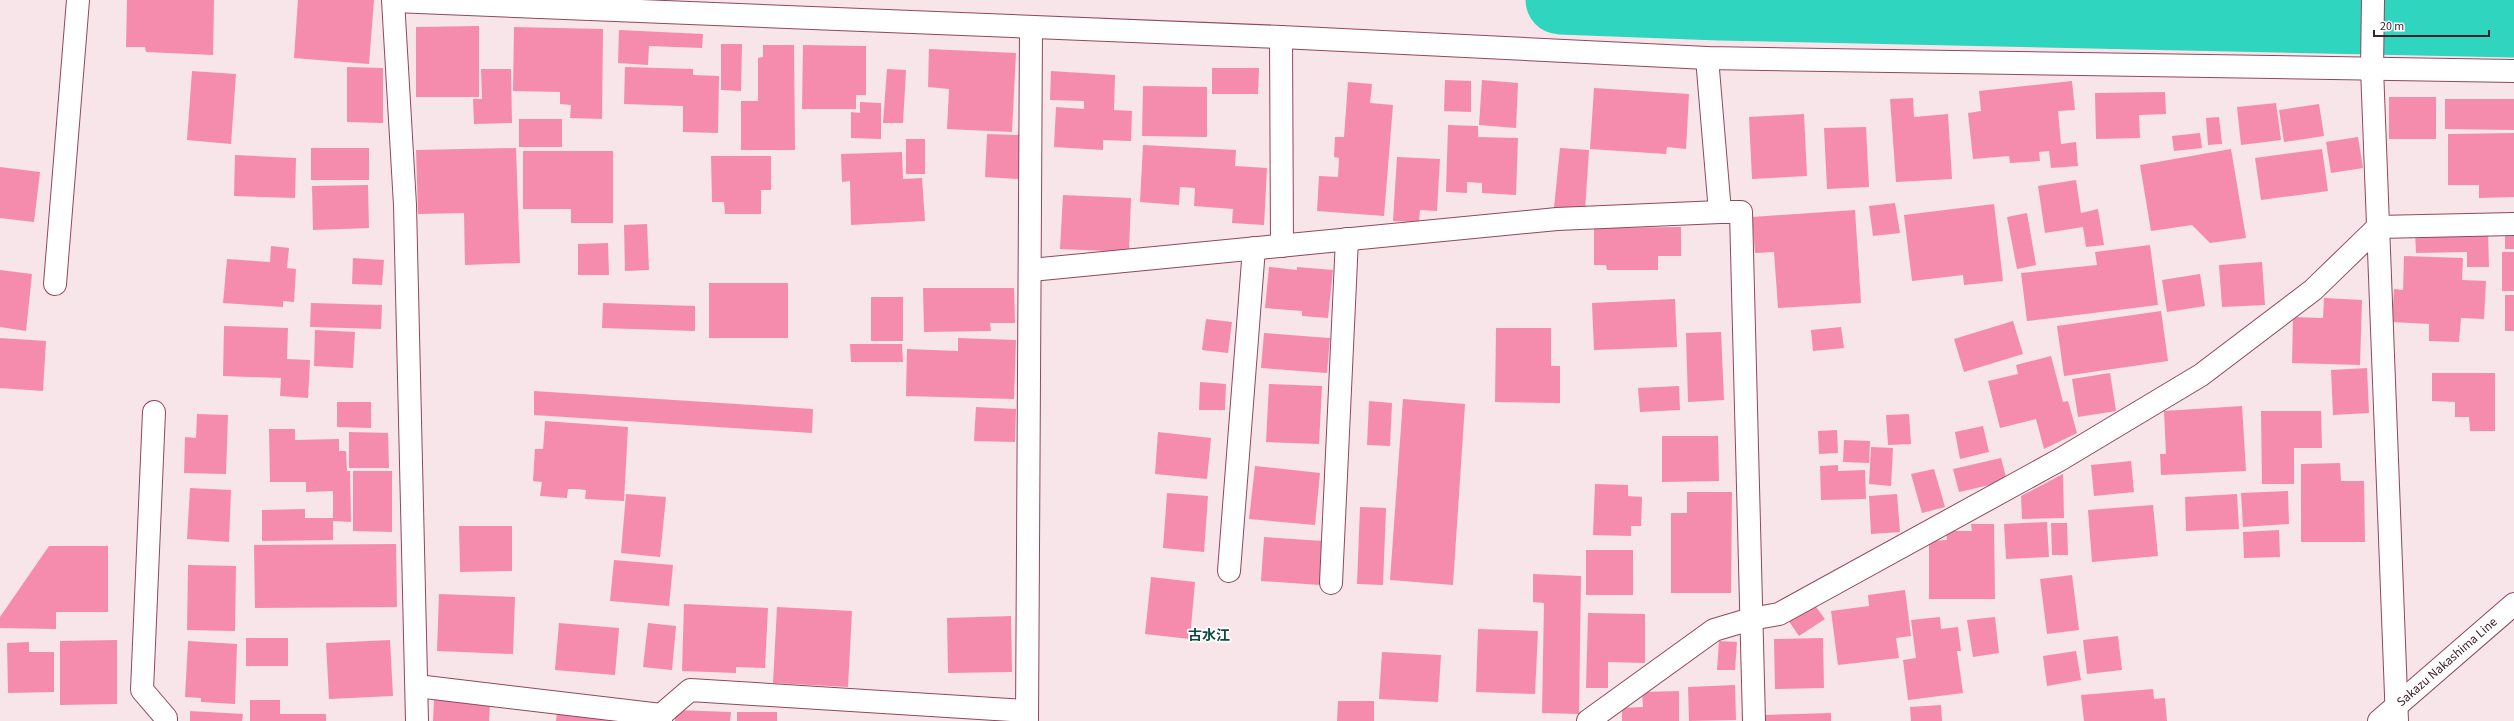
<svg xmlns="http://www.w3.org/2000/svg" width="2514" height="721" viewBox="0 0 2514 721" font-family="'Source Sans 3','Noto Sans JP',sans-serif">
<rect width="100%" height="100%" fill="#f7e5e9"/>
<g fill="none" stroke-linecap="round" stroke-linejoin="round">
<path stroke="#30d5bf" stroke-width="69" d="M1560,0l160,6 794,17"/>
</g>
<g fill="#f68cad">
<path d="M127,0h87l-1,55 -67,-3 -1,-5h-19z"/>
<path d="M298,0h76l-5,64 -75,-6z"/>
<path d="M479,26v71h-63v-70z"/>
<path d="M514,27l89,2 -1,90 -32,-1 1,-13 -11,-1v-12l-47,-1z"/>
<path d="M619,30l84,4 -1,14 -53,-2 -1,19 -30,-2z"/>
<path d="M721,44h21l-1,47 -20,-1z"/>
<path d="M763,45h31l1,105h-54v-49h17v-43l5,-1z"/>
<path d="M803,45l63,1v49h-10v14h-54z"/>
<path d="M929,49l87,4 -4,79 -65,-3 2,-40 -21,-2z"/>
<path d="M347,67l36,1v55l-36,-1z"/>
<path d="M625,67l68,2v6l26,1 -1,57 -35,-1v-26l-59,-2z"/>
<path d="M1212,68h47l-1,26h-46z"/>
<path d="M481,69h30l1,54 -38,1 -1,-25h9z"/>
<path d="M887,69l19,1 -3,53h-20z"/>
<path d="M192,71l44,3 -5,70 -44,-4z"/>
<path d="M1051,71l64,4 -1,35 18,1 -1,30 -28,-1v10l-49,-3 2,-40 28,2v-8l-34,-1z"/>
<path d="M1445,80l26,1v31l-27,-1z"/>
<path d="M1482,80l36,3 -2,45 -37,-3z"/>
<path d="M2072,81l3,29 -17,1 3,33 15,-2 2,24 -27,2 -2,-17 -10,1 1,9 -30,2 -1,-7 -36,3 -5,-46 13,-2 -2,-20z"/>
<path d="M1348,82l24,2 -2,19 23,2 -9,111 -67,-5 2,-35 19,1 1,-19 -5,-1 1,-20h9z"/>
<path d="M1143,86l64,1v50l-65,-1z"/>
<path d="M1594,88l95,6 -3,55 -19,-2 -1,7 -76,-5z"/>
<path d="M2165,92l1,22 -27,1 1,23 -44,1 -1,-46z"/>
<rect x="2389" y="97" width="47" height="42"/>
<path d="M1913,98l1,19 34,-3 4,65 -56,3 -6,-83z"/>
<path d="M2445,99h69v31l-69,-1z"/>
<path d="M860,102l21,1v36l-30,-1v-26l9,1z"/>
<path d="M2276,103l5,37 -40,5 -4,-38z"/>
<path d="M2319,104l5,32 -40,6 -5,-32z"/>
<path d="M1804,114l3,62 -55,3 -3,-62z"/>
<path d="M2219,117l3,27 -14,1 -2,-27z"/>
<rect x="519" y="119" width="43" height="28"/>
<path d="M1448,125l30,1v11l40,1 -2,57 -34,-2v-10l-15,-1v11l-21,-1z"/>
<path d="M1866,127l3,60 -42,2 -3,-61z"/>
<path d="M2200,133l2,15 -28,3 -2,-15z"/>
<path d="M2514,133v64l-35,1v-13h-31v-51z"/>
<path d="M987,134l34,1 -2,44 -34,-2z"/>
<path d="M2358,137l5,31 -32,5 -5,-31z"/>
<rect x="906" y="139" width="19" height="35"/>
<path d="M1143,145l93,5 -1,16 32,2 -3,57 -32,-2 1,-14 -39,-3 1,-18 -15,-1 -1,18 -39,-3z"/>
<rect x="311" y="148" width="58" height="32"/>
<path d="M516,148l4,115 -55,2 -1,-52 -46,1 -2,-64z"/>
<path d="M1560,148l29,2 -4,61 -31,-3z"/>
<path d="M2231,149l15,89 -36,5 -18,-18 -41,6 -11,-66z"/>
<path d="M2322,149l6,42 -67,9 -6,-42z"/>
<path d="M523,151h90v72h-42v-14h-48z"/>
<path d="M902,152l1,27 19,-1 3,43 -74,4 -1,-44 -8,1 -1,-28z"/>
<path d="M235,155l61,3 -1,40 -61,-2z"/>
<path d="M711,156h60v34h-10v24h-36l-1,-12h-12z"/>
<path d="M1397,157l43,2 -3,52 -17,-1 -1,12 -26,-1z"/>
<path d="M0,167l40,5 -6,50 -34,-4z"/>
<path d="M2076,180l5,33 17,-4 6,36 -18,2 -3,-20 -38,6 -7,-47z"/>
<path d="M368,185l1,43 -56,2 -1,-44z"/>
<path d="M1063,195l68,3 -2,54 -69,-3z"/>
<path d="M1895,203l5,30 -27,3 -4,-30z"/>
<path d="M1994,204l9,77 -39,4 -1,-10 -51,6 -8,-66z"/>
<path d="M1855,210l6,93 -83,5 -4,-56 -19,1 -3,-36z"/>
<path d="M2027,213l9,52 -19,4 -10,-52z"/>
<path d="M647,224l2,46 -24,1 -1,-46z"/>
<path d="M1681,227v29h-23v14h-51l-1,-5h-12v-37z"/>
<rect x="2505" y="230" width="9" height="19"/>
<path d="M2488,231l1,36h-22v-15l-51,1 -1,-21z"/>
<path d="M608,243l1,32h-31v-31z"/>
<path d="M2150,245l8,60 -131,16 -6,-48 76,-8 -2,-13z"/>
<path d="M271,246l18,2 -2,20 9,1 -2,33 -11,-1v6l-60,-4 4,-44 43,3z"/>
<rect x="2502" y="252" width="12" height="39"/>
<path d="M2404,256l59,2 -1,22 24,1 -2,38 -23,-1 -2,24 -30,-1v-17l-37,-2 2,-33 9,1z"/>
<path d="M353,258l31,2 -2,25 -30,-1z"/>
<path d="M2262,262l3,43 -43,2 -3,-42z"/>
<path d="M1269,267l28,3v-3l36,3 -5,48 -26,-2v-5l-37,-3z"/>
<path d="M0,270l32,4 -6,57 -26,-4z"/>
<path d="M2200,274l5,32 -38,6 -5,-32z"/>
<rect x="709" y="283" width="79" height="55"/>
<path d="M923,288h91l1,35h-25l1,8 -67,1z"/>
<rect x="2505" y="295" width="9" height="36"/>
<rect x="871" y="297" width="32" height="44"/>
<path d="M2324,298l38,2 -2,65 -68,-2 1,-46 30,1z"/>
<path d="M1675,299l2,48 -83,3 -2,-47z"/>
<path d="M311,303l71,2 -1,24 -71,-2z"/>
<path d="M603,303l92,3v25l-93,-3z"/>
<path d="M2161,311l7,50 -104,15 -7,-50z"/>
<path d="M1206,319l26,3 -4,31 -26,-3z"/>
<path d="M2013,321l10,33 -59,18 -10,-33z"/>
<path d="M224,326l64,2 -1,31 23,1 -2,38 -28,-2 1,-18 -58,-2z"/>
<path d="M1841,327l3,21 -31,3 -2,-21z"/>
<path d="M1496,328h55v38h9v37l-65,-1z"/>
<path d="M315,330l40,2 -2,36 -39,-2z"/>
<path d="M1721,332l3,68 -36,2 -2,-69z"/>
<path d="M1264,333l66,5 -3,35 -66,-5z"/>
<path d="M0,338l46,3 -3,50 -43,-3z"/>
<path d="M958,338l58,2 -2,59 -108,-3 1,-47 51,2z"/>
<path d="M850,344h52l1,18h-52z"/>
<path d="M2051,356l12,46 5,-1 9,32 -33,16 -8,-30 -36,9 -12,-47 30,-7 -2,-9z"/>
<path d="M2367,368l2,45 -36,2 -2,-45z"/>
<path d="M2110,373l6,38 -38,6 -6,-38z"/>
<path d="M2432,373h63v58h-25l-1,-14h-14v-15l-23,-1z"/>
<path d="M1200,382l26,2 -1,26h-26z"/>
<path d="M1269,384l53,2 -3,58 -53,-2z"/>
<path d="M1679,386l1,24 -40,2 -2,-24z"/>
<path d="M534,391l279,18 -1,24 -278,-18z"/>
<path d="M1403,399l62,5 -12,181 -63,-5z"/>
<path d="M1369,401l23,2 -2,43 -23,-1z"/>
<path d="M337,402h34v26l-34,-1z"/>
<path d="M2242,406l4,65 -85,4 -1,-21h6l-2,-43z"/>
<path d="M976,407l40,2 -1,33 -41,-1z"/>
<path d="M2261,411h60l1,37h-28v36h-32z"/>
<path d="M197,414l31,1 -2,59 -42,-1 1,-36 11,1z"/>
<path d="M1909,414l2,30 -23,1 -2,-30z"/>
<path d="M545,421l83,6 -4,74 -39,-2 1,-9 -9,-1h-9l-1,9 -27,-2 2,-14 -9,-1 2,-32h8z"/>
<path d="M1983,426l6,26 -29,7 -5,-27z"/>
<path d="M269,429h26v11l44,-1v12h7l1,20h3l1,51 -18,-1v19l-71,1v-31l43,-1v9h28v-27l-27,1v-10h-36z"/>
<path d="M1837,430l1,23 -19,1 -1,-23z"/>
<path d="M349,432l39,1 1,35h-40z"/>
<path d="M1158,432l53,6 -4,41 -52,-5z"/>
<path d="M1662,436h56l1,45 -57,1z"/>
<path d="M1844,440l26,1 -1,22 -26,-1z"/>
<path d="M1871,447l22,1 -2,38 -22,-2z"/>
<path d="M2001,458l6,23 -48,11 -6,-23z"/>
<path d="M2131,461l3,31 -40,4 -3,-31z"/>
<path d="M2340,463l1,18h23l1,61h-64v-78z"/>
<path d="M1838,465v6l27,-1 1,29 -45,1 -1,-34z"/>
<path d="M1255,466l65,7 -5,52 -66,-6z"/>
<path d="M1934,469l11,38 -23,6 -11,-39z"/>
<path d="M353,471h39v61l-39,-1z"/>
<path d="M2063,474l1,44 -42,1 -1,-23z"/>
<path d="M1595,484l33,1v11l14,1 -1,29h-10v10l-38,-1z"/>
<path d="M190,488l41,2 -2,52 -42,-3z"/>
<path d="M2288,491l1,33 -46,3 -2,-34z"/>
<path d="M1687,492h45l-1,101h-60v-80h16z"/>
<path d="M1167,493l41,3 -4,56 -41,-4z"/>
<path d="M626,494l40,3 -6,60 -39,-4z"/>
<path d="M1897,494l3,38 -29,2 -2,-38z"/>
<path d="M2237,494l2,35 -53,2 -1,-34z"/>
<path d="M2153,505l5,51 -66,6 -4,-52z"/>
<path d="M1360,507l26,1 -3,77 -26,-1z"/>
<path d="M2047,522l2,35 -43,2 -2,-35z"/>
<path d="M2051,523h16l1,32h-16z"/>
<path d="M1971,524h23l1,75h-66v-58l18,-1 -1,-9h26z"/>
<path d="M459,526h53v45l-52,1z"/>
<path d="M2279,530l1,27 -36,1 -1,-26z"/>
<path d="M1264,537l59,4 -3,44 -59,-4z"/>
<path d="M396,544l1,63 -142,1 -1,-63z"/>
<path d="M49,546h59v66h-52v17l-56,-1v-11z"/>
<rect x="1586" y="550" width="47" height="45"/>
<path d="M614,560l59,5 -4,41 -59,-5z"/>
<path d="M188,565l48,1 -1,65 -48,-1z"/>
<path d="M1533,574l48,2 -2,138 -37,-1 2,-110 -11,-1z"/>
<path d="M2072,575l7,55 -32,4 -7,-55z"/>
<path d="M1151,577l44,5 -5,57 -45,-5z"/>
<path d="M1905,590l6,46 -15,2 3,20 -61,7 -7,-54 38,-5 -1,-11z"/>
<path d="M439,594l76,3 -2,57 -76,-3z"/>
<path d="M1813,603l12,16 -26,17 -11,-16z"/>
<path d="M684,604l84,4 -3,60 -29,-1v6l-54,-2z"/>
<path d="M777,607l75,4 -4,76 -75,-4z"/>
<path d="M1588,613l57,1v49l-37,-1v26h-22z"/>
<path d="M1011,616l1,56 -64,1 -1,-55z"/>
<path d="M1940,617l1,12 17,-2 3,24h-4l6,42 -55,7 -5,-40 13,-2 -5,-38z"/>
<path d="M1995,617l4,36 -26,4 -6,-37z"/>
<path d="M559,623l60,5 -4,47 -60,-5z"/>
<path d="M648,623l28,3 -4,44 -29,-3z"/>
<path d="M1478,629l60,2 -3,63 -59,-2z"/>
<path d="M2118,636l4,34 -35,4 -4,-34z"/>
<rect x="246" y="638" width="42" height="28"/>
<path d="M1823,638l1,50 -49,1 -1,-50z"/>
<path d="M117,640v64l-57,1v-64z"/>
<path d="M390,640l3,56 -64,3 -3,-56z"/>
<path d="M188,641l49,3 -2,60 -34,-2v-4l-16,-1z"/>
<path d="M1719,641l18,1 -2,28h-18z"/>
<path d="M29,642v10h25v40l-46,1 -1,-50z"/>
<path d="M2076,651l5,29 -34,6 -4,-30z"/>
<path d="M1382,652l59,3 -3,47 -59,-3z"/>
<path d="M1735,685l1,35 -47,1 -1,-34z"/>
<path d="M2153,689l1,10 11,-1 2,23h-83l-3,-26z"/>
<path d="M1679,691v30h-57v-13l21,-1 -1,-15z"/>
<path d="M250,700h30v14h46v7h-76z"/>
<path d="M434,700l56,3 -1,18h-56z"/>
<path d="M1338,701h36v20h-37z"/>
<path d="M1941,705l1,16h-31l-1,-14z"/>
<path d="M675,710l56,2 -1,9h-55z"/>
<path d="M190,711l53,3 -1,7h-52z"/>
<path d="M557,712l80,9h-81z"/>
<rect x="737" y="712" width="40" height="9"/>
<path d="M1831,713v8h-66v-6z"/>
</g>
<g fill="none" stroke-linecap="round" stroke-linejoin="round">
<g stroke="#90475f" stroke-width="24">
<g id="street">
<path d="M393,0l12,205 12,516"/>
<path d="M2373,0l-1,68 25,653"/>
<path d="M394,1l887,36 426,21 807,13"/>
<path d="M1281,37l1,209"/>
<path d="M1707,58l13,154h21l13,509"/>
<path d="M1031,270l526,-51 163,-7"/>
<path d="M55,284l23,-284"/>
<path d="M154,412l-12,278 24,28v3"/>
<path d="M1229,571l25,-323"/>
<path d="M1331,583l16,-344"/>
<path d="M417,686l244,29v6"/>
<path d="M661,715l29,-25 337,21"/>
<path d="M1027,721l4,-692"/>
<path d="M1588,721l126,-91 37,-11 28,-5 282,-155 140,-84 112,-85 65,-63 136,-3"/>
</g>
</g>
<g stroke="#90475f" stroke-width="24">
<path id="secondary" d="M2379,721l135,-117"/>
</g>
<use href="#street" stroke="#fff" stroke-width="22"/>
<use href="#secondary" stroke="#fff" stroke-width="22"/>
</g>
<g text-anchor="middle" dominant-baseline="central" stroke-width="3.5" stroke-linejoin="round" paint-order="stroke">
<g font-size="13" fill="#41212b" stroke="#fff">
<text transform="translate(2447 662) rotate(-41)">Sakazu Nakashima Line</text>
</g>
<g font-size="14" font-weight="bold" fill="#0d4941" stroke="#fff">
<text x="1209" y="636">古水江</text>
</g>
</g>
<path d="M2374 30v6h115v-6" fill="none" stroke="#41212b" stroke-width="2"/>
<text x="2380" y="30" font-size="12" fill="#41212b" stroke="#ffffff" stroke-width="3" paint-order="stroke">20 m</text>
</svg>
